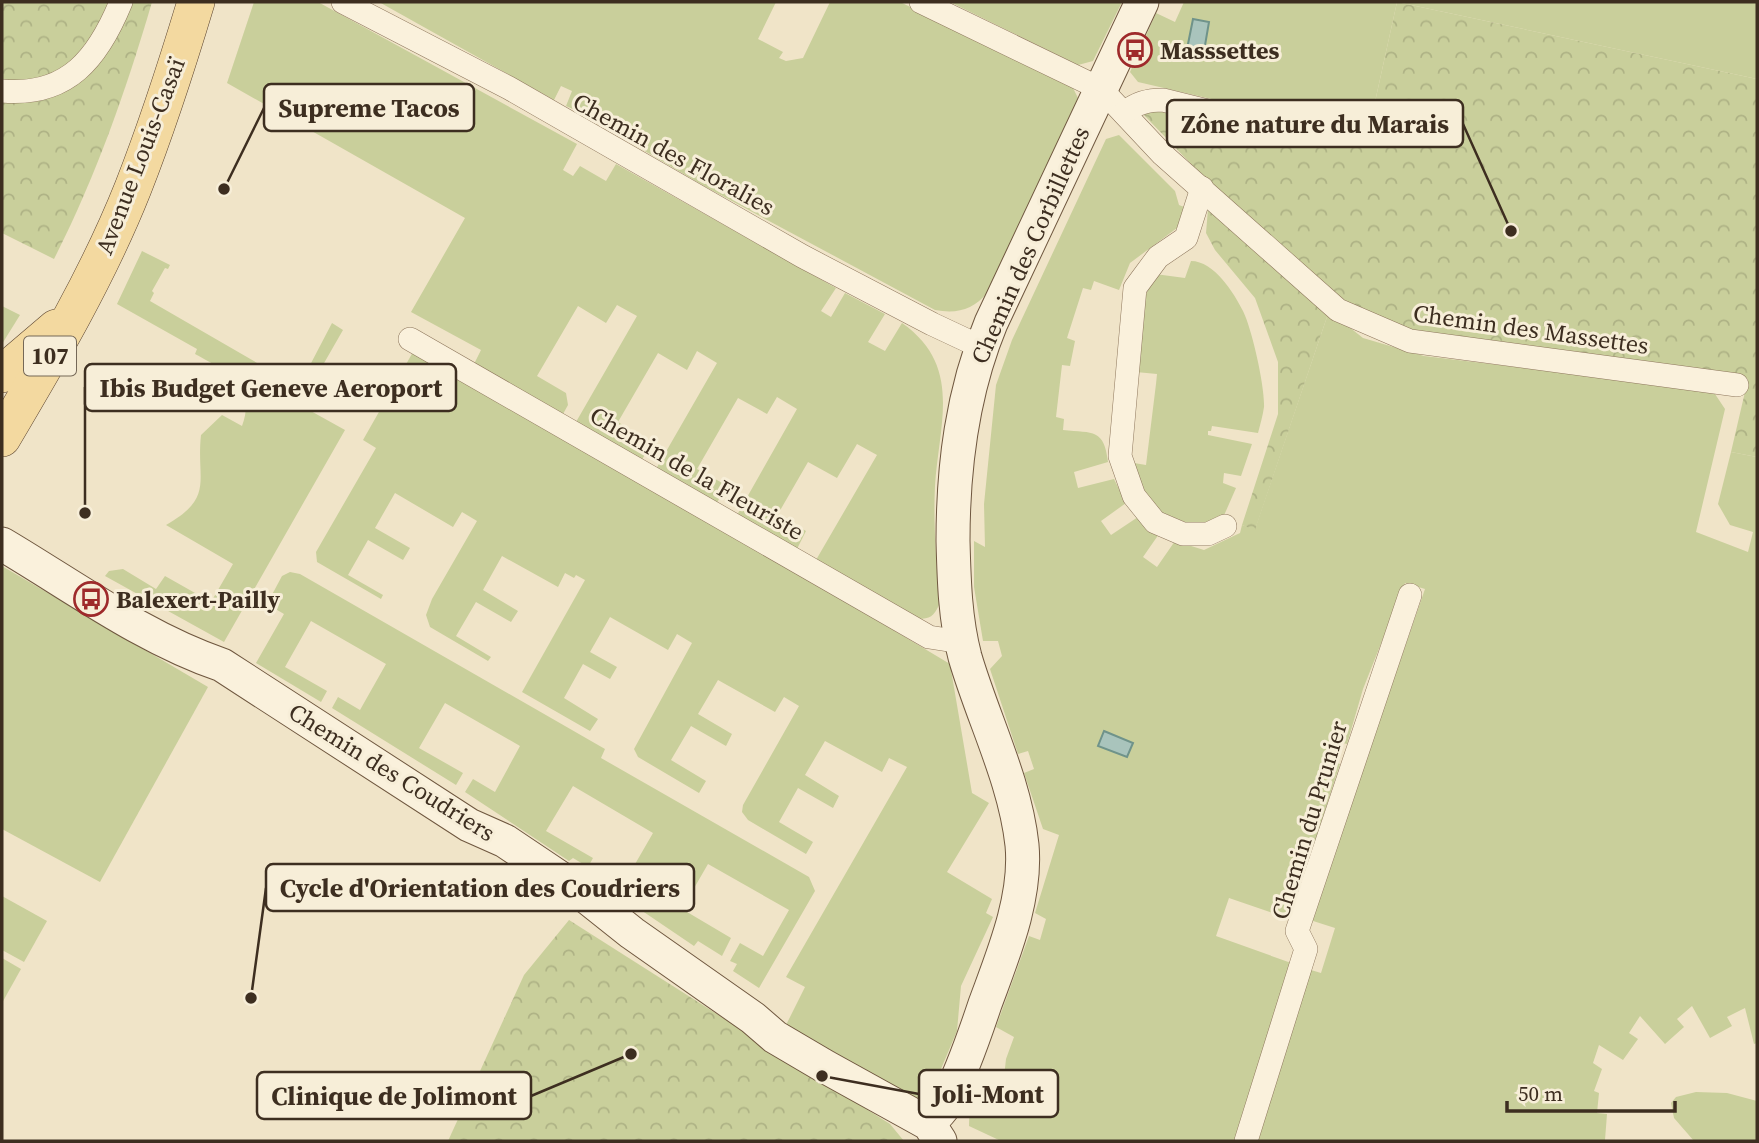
<svg xmlns="http://www.w3.org/2000/svg" width="1759" height="1143" viewBox="0 0 1759 1143" font-family="'Source Serif 4',serif">
<defs>
<pattern id="forest-crowns" width="20" height="18" patternUnits="userSpaceOnUse" patternTransform="scale(1.75)"><rect width="20" height="18" fill="#c9cf9b"/><path d="M2 6a3 3 0 1 1 6 0M12 15a3 3 0 1 1 6 0" fill="none" stroke="#aeb285"/></pattern>
</defs>
<rect width="100%" height="100%" fill="#f0e4c8"/>
<g fill="#c9cf9b">
<path d="M254,2h64l259,142 -14,26 10,6 7,-10 26,15 10,-17 220,124 -15,23 10,6 14,-24 40,21 -17,28 17,9 17,-28c61,43 37,100 33,163 -2,39 2,80 4,119 -5,11 -9,14 -21,14l-102,-59 61,-105 -20,-11 -20,34 -29,-16 -30,52 28,17 -9,18 -60,-34 60,-106 -20,-12 -10,17 -29,-16 -41,71 29,16 -9,18 -61,-34 61,-106 -20,-12 -10,19 -29,-17 -40,69 29,18 2,6 -7,14 -66,-38 61,-106 -20,-11 -11,18 -28,-17 -41,70 29,17 2,12 -5,9 -89,-50 7,-14 -70,-38 54,-94 -238,-135z"/>
<path d="M379,2h397l-18,37 25,13 -4,6 7,3 17,-3 27,-56h70l171,82 7,14 -90,194c-15,18 -31,22 -53,18l-231,-124 -95,-56 1,-4 -44,-20 6,-15 -11,-5 -7,14z"/>
<path d="M950,2h172l-29,59 -15,4z"/>
<path d="M1184,2h573v77l-360,-77 -28,127 -71,-10 -6,-12 -19,-2 -1,8 -134,-31 -8,-10 26,-59 19,9z"/>
<path d="M1119,135l56,56 4,14 5,2 -7,21 -47,35 -11,27 -25,-9 -3,9 -8,-2 -16,50 8,3 -5,25 -8,-1 -6,52 8,2 -1,11c31,3 41,-1 45,32l-34,10 4,16 36,-9 12,24 -25,18 10,14 27,-18 21,17 -16,23 14,10 18,-26 29,9 36,-17 2,-8 13,4 74,-218 34,27 61,18 289,35 12,18 -29,123 52,20 5,-20 -23,-7 -12,-21 13,-52 26,5v586l-3,1 -9,-36 -18,9 5,9 -22,12 -18,-32 -15,13 7,8 -19,17 -25,-28 -11,17 9,6 -15,21 -24,-15 -6,18 9,6 -8,22 5,2 -2,20 10,1 -2,26 14,1h-363l55,-171 10,3 14,-45 -25,-8 115,-331 -20,-6 -42,106 -16,55 -12,-3 -6,19 11,4 -50,155 -61,-21 -13,38 78,28 -58,177h-235l-32,-15 1,-35 5,-18 28,13 3,-27 8,-22 -18,-10 33,-91 11,4 6,-21 -11,-6 24,-78 -16,-6 -19,-56 10,-4 -6,-18 -10,3 -28,-85 12,-13 -4,-15h-15l-9,-54v-46l11,6 -1,-43 12,-119 16,-45 94,-201z"/>
<path d="M142,251l28,14 -2,4 -3,-1 -13,23 2,2 -4,8 140,81 11,-19 8,4 23,-44 11,7 -43,75 45,25 -121,212 -119,-66 4,-5 14,-2 33,20 9,-13 46,26 22,-38 -67,-39c49,-28 30,-44 35,-90l21,-20 20,11c15,-41 -16,-55 -47,-72l2,-5 -80,-45z"/>
<path d="M1191,261c23,0 43,32 52,50 9,18 22,76 21,96 -1,8 -4,18 -6,26l-46,-7 -1,5h-3v4l44,9 -11,32 -17,-3 -1,10 13,5 -14,32 -9,4h-23l-34,-14 -21,-28 -1,-19 12,2 10,-81 1,-10 -21,-2 6,-68 13,-30 30,4z"/>
<path d="M2,306l18,9 -18,29z"/>
<path d="M413,352l390,224 147,88 22,129 17,10 -42,69 45,27 -6,14 7,4 -32,69 -4,45 -19,45 -20,27 -132,-78 19,-38 -19,-10 121,-210 -18,-9 -7,14 -57,-31 -20,34 34,21 -6,12 -35,-20 -19,34 34,20 -7,12 -58,-34 -6,-8 1,-7 56,-99 -15,-9 -9,15 -57,-32 -20,34 34,20 -6,12 -35,-20 -20,34 35,21 -7,12 -61,-36 -4,-8 58,-106 -15,-9 -9,16 -58,-33 -20,35 27,15 -7,12 -27,-15 -19,34 34,21 -8,12 -68,-39 63,-112 -9,-5 -2,3 -9,-5 -7,14 -56,-31 -19,34 35,21 -7,11 -35,-20 -20,34 35,21 -3,4 -58,-34 -4,-12 6,-16 45,-78 -15,-9 -9,15 -58,-34 -20,35 35,20 -7,12 -35,-20 -20,35 35,20 -2,4 -64,-37 -1,-10 60,-104 -13,-8z"/>
<path d="M2,566l206,121 -108,195 -98,-53z"/>
<path d="M290,572l10,2 305,175 -4,9 208,119 6,14 -56,97 -26,-17 4,-7 -7,-3 10,-18 23,13 26,-46 -81,-46 -26,45 49,29 -9,18 -24,-15 -4,5 -93,-63 4,-7 -6,-3 5,-8 23,13 26,-45 -80,-47 -27,45 47,27 -5,9 -15,-9 -4,3 -104,-69 8,-13 22,13 25,-46 -75,-43 -26,45 44,25 -7,12 -124,-77 6,-11 22,13 26,-46 -75,-43 -26,46 42,24 -6,11 -65,-39 28,-49 -17,-10 15,-28z"/>
<path d="M2,896l45,25 -23,41 -22,-12z"/>
<path d="M2,958l19,11 -19,34z"/>
<path d="M1696,1092l31,1 30,8v40h-63l-20,-23 -3,-15 5,-6z"/>
</g>
<g fill="url(#forest-crowns)">
<path d="M2,2h150c-26,89 -56,174 -98,257l-52,-26z"/>
<path d="M1397,2l360,77v378l-26,-5 17,-73 -246,-30 -110,-20 -56,-33 -144,-131 -48,-50 6,-7 130,36 12,-36 6,11 71,10z"/>
<path d="M1208,209l121,102 -74,219 -13,-5 36,-111v-52l-23,-64 -40,-48 -9,-17z"/>
<path d="M569,920l321,204 14,17h-456l76,-166z"/>
</g>
<g fill="#a9c4bc" stroke="#6f938a" stroke-width="2">
<path d="M1193,19l16,3 -6,35 -17,-3z"/>
<path d="M1104,731l29,12 -6,14 -29,-11z"/>
</g>
<g fill="none" stroke-linecap="round" stroke-linejoin="round">
<g stroke="#8d765c" stroke-width="24">
<g id="street">
<path d="M343,2l166,86 293,168 130,68 49,23"/>
<path d="M921,2l180,87 61,65 176,156 72,31 327,44"/>
<path d="M2,91c66,6 96,-33 119,-89"/>
<path d="M1124,113c13,-10 23,-13 39,-13l114,28"/>
<path d="M1202,188l-16,50 -28,19 -23,31 -15,168 14,40 21,26 28,12h25l17,-8"/>
<path d="M410,339l519,298 32,5"/>
<path d="M1246,1141l60,-192 -9,-18 113,-336"/>
</g>
</g>
<g stroke="#6f573f" stroke-width="35">
<g id="secondary">
<path d="M2,544c71,42 141,94 220,121l247,160 36,16 73,49 54,43 121,85 22,19 51,30 103,57 11,17"/>
<path d="M929,1124c5,-7 13,-13 17,-21 16,-31 28,-66 39,-99 18,-49 42,-106 37,-159 -7,-65 -39,-126 -57,-188 -10,-38 -11,-77 -12,-116 0,-75 9,-148 38,-218l151,-321"/>
</g>
</g>
<g stroke="#5b4430" stroke-width="38">
<g id="primary">
<path d="M2,374l54,-46"/>
<path d="M2,438c48,-81 96,-162 131,-250 24,-61 44,-123 63,-186"/>
</g>
</g>
<use href="#street" stroke="#faf1dc" stroke-width="23"/>
<use href="#secondary" stroke="#faf1dc" stroke-width="33"/>
<use href="#primary" stroke="#f3d9a0" stroke-width="37"/>
</g>
<defs>
<g id="bus-ring" transform="scale(1.75)"><circle r="9.5" fill="#f7eed8" stroke="#9e2a2b" stroke-width="1.5"/><path d="M-5-6H5V4H4V6H2V4H-2V6H-4V4H-5ZM-3.5-4V0h7V-4ZM-3.5 1.2v1.5H-2V1.2ZM2 1.2v1.5H3.5V1.2Z" fill="#9e2a2b"/></g>
</defs>
<g fill-rule="evenodd">
<use href="#bus-ring" x="1135" y="50"/>
<use href="#bus-ring" x="91" y="599"/>
</g>
<g text-anchor="middle" dominant-baseline="central" stroke-width="6" stroke-linejoin="round" paint-order="stroke">
<rect fill="#f7eed8" stroke="#756857" stroke-width="2" x="24" y="336.5" width="52" height="39" rx="5"/>
<g font-size="23" font-weight="bold" fill="#3d2e20">
<text x="50" y="356">107</text>
</g>
<g font-size="24" font-weight="bold" fill="#3d2e20" stroke="#f7eed8" text-anchor="start">
<text x="1160" y="50">Masssettes</text>
<text x="116" y="599">Balexert-Pailly</text>
</g>
<g font-size="24" fill="#3d2e20" stroke="#f7eed8">
<text transform="translate(674 154) rotate(29)">Chemin des Floralies</text>
<text transform="translate(140 156) rotate(-69)">Avenue Louis-Casaï</text>
<text transform="translate(1030 245) rotate(-66)">Chemin des Corbillettes</text>
<text transform="translate(1531 329) rotate(8)">Chemin des Massettes</text>
<text transform="translate(697 473) rotate(30)">Chemin de la Fleuriste</text>
<text transform="translate(392 772) rotate(32)">Chemin des Coudriers</text>
<text transform="translate(1309 820) rotate(-73)">Chemin du Prunier</text>
</g>
</g>
<path fill="none" stroke="#3d2e20" stroke-width="2.5" d="M224 189L264 108M1511 231L1463 124M85 513L85 387M251 998L266 888M822 1076L919 1094M631 1054L531 1096"/>
<g fill="#3d2e20" stroke="#f7eed8" stroke-width="2.5">
<circle cx="224" cy="189" r="7"/>
<circle cx="1511" cy="231" r="7"/>
<circle cx="85" cy="513" r="7"/>
<circle cx="251" cy="998" r="7"/>
<circle cx="822" cy="1076" r="7"/>
<circle cx="631" cy="1054" r="7"/>
</g>
<g fill="#f7eed8" stroke="#3d2e20" stroke-width="2.5">
<rect x="264" y="84" width="210" height="47" rx="7"/>
<rect x="1167" y="100" width="296" height="47" rx="7"/>
<rect x="85" y="364" width="371" height="47" rx="7"/>
<rect x="266" y="864" width="428" height="47" rx="7"/>
<rect x="919" y="1070" width="139" height="47" rx="7"/>
<rect x="257" y="1072" width="274" height="47" rx="7"/>
</g>
<g font-size="26" text-anchor="middle" font-weight="bold" fill="#3d2e20">
<text x="369" y="117">Supreme Tacos</text>
<text x="1315" y="133">Zône nature du Marais</text>
<text x="271" y="397">Ibis Budget Geneve Aeroport</text>
<text x="480" y="897">Cycle d'Orientation des Coudriers</text>
<text x="988" y="1103">Joli-Mont</text>
<text x="394" y="1105">Clinique de Jolimont</text>
</g>
<rect width="1759" height="1143" fill="none" stroke="#3d2e20" stroke-width="7"/>
<path d="M1507 1101v10h168v-10" fill="none" stroke="#3d2e20" stroke-width="3.5"/>
<text x="1518" y="1101" font-size="21" fill="#3d2e20" stroke="#f7eed8" stroke-width="5" paint-order="stroke">50 m</text>
</svg>
